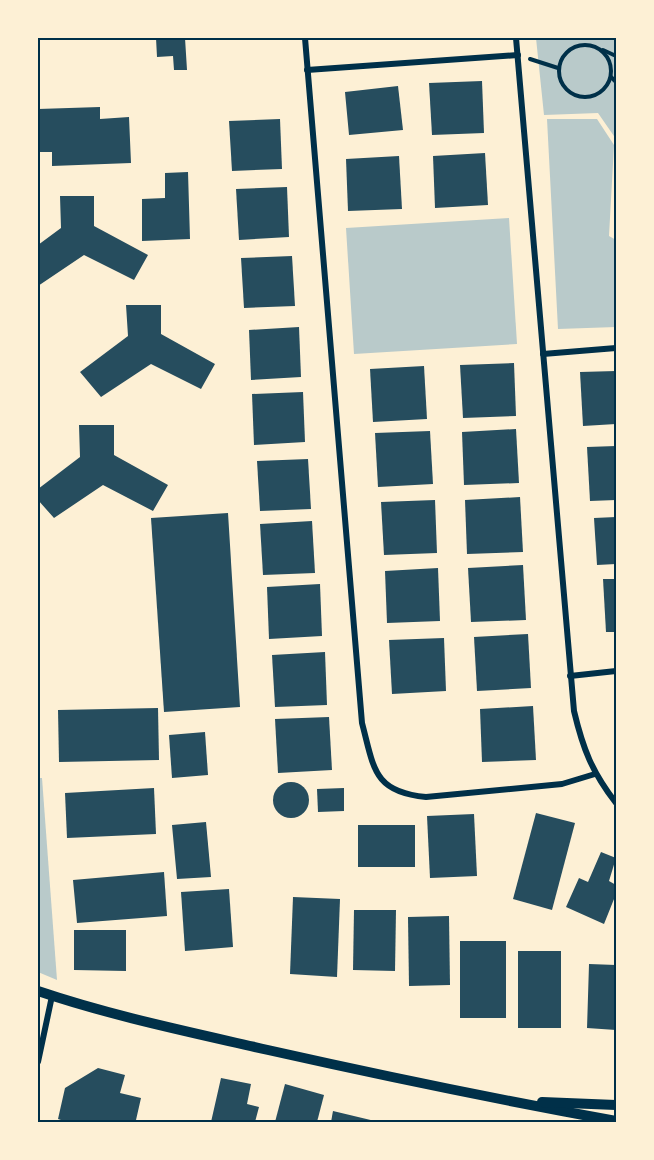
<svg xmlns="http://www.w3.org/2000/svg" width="654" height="1160" viewBox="0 0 654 1160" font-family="'Space Grotesk',sans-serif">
<rect width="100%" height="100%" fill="#fdf0d5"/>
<g fill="#b9caca">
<path d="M536,38h80v101l-18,-26 -54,2z"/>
<path d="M547,119h50l17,26 -5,91 7,4v87l-58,2z"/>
<path d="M509,218l8,126 -163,10 -8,-126z"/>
<path d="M38,778h4l15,202 -19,-8z"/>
</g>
<g fill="#264d5e">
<path d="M156,38h29l2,32h-13l-1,-14 -16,1z"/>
<path d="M482,81l2,52 -52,2 -3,-52z"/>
<path d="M398,86l5,44 -54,5 -4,-43z"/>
<path d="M100,107v12l29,-2 2,46 -79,3v-14h-14v-43z"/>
<path d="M280,119l2,50 -50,2 -3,-50z"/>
<path d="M485,153l3,52 -53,3 -2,-52z"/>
<path d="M399,156l3,53 -54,2 -2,-52z"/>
<path d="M188,172l2,67 -48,2v-42l23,-1v-25z"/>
<path d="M287,187l2,50 -50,3 -3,-51z"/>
<path d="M60,196h34v30l54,29 -14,25 -50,-25 -46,31v-41l23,-17z"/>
<path d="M292,256l3,50 -51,2 -3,-50z"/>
<path d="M126,305h35v29l54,30 -14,25 -50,-25 -50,33 -21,-25 48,-36z"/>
<path d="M299,327l2,50 -50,3 -2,-50z"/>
<path d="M514,363l2,53 -53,2 -3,-53z"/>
<path d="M424,366l3,53 -54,3 -3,-53z"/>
<path d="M616,371v53l-33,2 -3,-54z"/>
<path d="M303,392l2,50 -51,3 -2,-51z"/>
<path d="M79,425h35v30l54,30 -15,26 -50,-26 -49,33 -16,-18v-11l42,-32z"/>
<path d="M516,429l3,54 -55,2 -2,-53z"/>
<path d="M430,431l3,53 -55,3 -3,-54z"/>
<path d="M616,446v54l-26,1 -3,-54z"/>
<path d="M308,459l3,50 -51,2 -3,-50z"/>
<path d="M520,497l3,55 -56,2 -2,-54z"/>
<path d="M435,500l2,53 -53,2 -3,-53z"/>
<path d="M228,513l12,194 -76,5 -13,-194z"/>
<path d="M616,517v47l-19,1 -3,-47z"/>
<path d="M312,521l3,52 -52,2 -3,-51z"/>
<path d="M523,565l3,55 -55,2 -3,-54z"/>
<path d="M438,568l2,53 -53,2 -2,-52z"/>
<path d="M603,579h13v53h-10z"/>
<path d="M320,584l2,52 -53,3 -2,-52z"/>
<path d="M528,634l3,54 -54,3 -3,-54z"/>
<path d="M444,638l2,53 -54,3 -3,-54z"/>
<path d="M325,652l2,53 -52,2 -3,-52z"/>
<path d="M533,706l3,54 -54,2 -2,-53z"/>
<path d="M158,708l1,52 -100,2 -1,-52z"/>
<path d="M329,717l3,53 -54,3 -3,-54z"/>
<path d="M205,732l3,43 -36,3 -3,-43z"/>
<circle cx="291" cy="800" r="18"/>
<path d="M154,788l2,46 -89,4 -2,-45z"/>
<path d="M344,788v23l-26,1 -1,-23z"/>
<path d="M536,813l39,10 -23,87 -39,-11z"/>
<path d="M474,814l3,62 -47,2 -3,-62z"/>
<path d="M206,822l5,55 -34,2 -5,-54z"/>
<rect x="358" y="825" width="57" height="42"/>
<path d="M601,852l15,6 -7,23 7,4v9l-12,30 -38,-17 13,-29 9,4z"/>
<path d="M164,872l3,44 -90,7 -4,-43z"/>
<path d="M229,889l4,58 -48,4 -4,-59z"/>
<path d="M293,897l47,2 -3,78 -47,-3z"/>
<path d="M354,910h42l-1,61 -42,-1z"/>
<path d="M449,916l1,69 -41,1 -1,-69z"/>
<path d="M74,930h52v41l-52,-1z"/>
<rect x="460" y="941" width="46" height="77"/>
<rect x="518" y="951" width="43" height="77"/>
<path d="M589,964l27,1v65l-29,-2z"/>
<path d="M98,1068l27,7 -5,18 21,5 -5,22 7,2h-76l-9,-3 7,-31z"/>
<path d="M221,1078l30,6 -4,20 12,3 -4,15h-44z"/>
<path d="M285,1084l39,11 -7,27h-42z"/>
<path d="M333,1111l46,11h-48z"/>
</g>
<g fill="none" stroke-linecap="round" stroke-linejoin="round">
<g stroke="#003049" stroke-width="4">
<circle cx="585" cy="71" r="26"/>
<path d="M603,50l13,6"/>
<path d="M530,59l28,9"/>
<path d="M611,77l5,5"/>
</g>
<g stroke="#003049" stroke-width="6">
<path d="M305,38l57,685c12,45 11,69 64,74l136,-13 33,-10"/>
<path d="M516,38l58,673c9,38 18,61 42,92"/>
<path d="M307,70l211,-15"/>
<path d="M543,354l73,-6"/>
<path d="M570,676l46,-5"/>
<path d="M38,1062l14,-66"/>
</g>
<g stroke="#003049" stroke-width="10">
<path d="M38,991c74,25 152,41 230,59 116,26 232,50 348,71"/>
<path d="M542,1102l74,3"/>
</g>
</g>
<rect width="654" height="1160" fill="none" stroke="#fdf0d5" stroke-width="78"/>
<rect x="39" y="39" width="576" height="1082" fill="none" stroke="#003049" stroke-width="2"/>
</svg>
